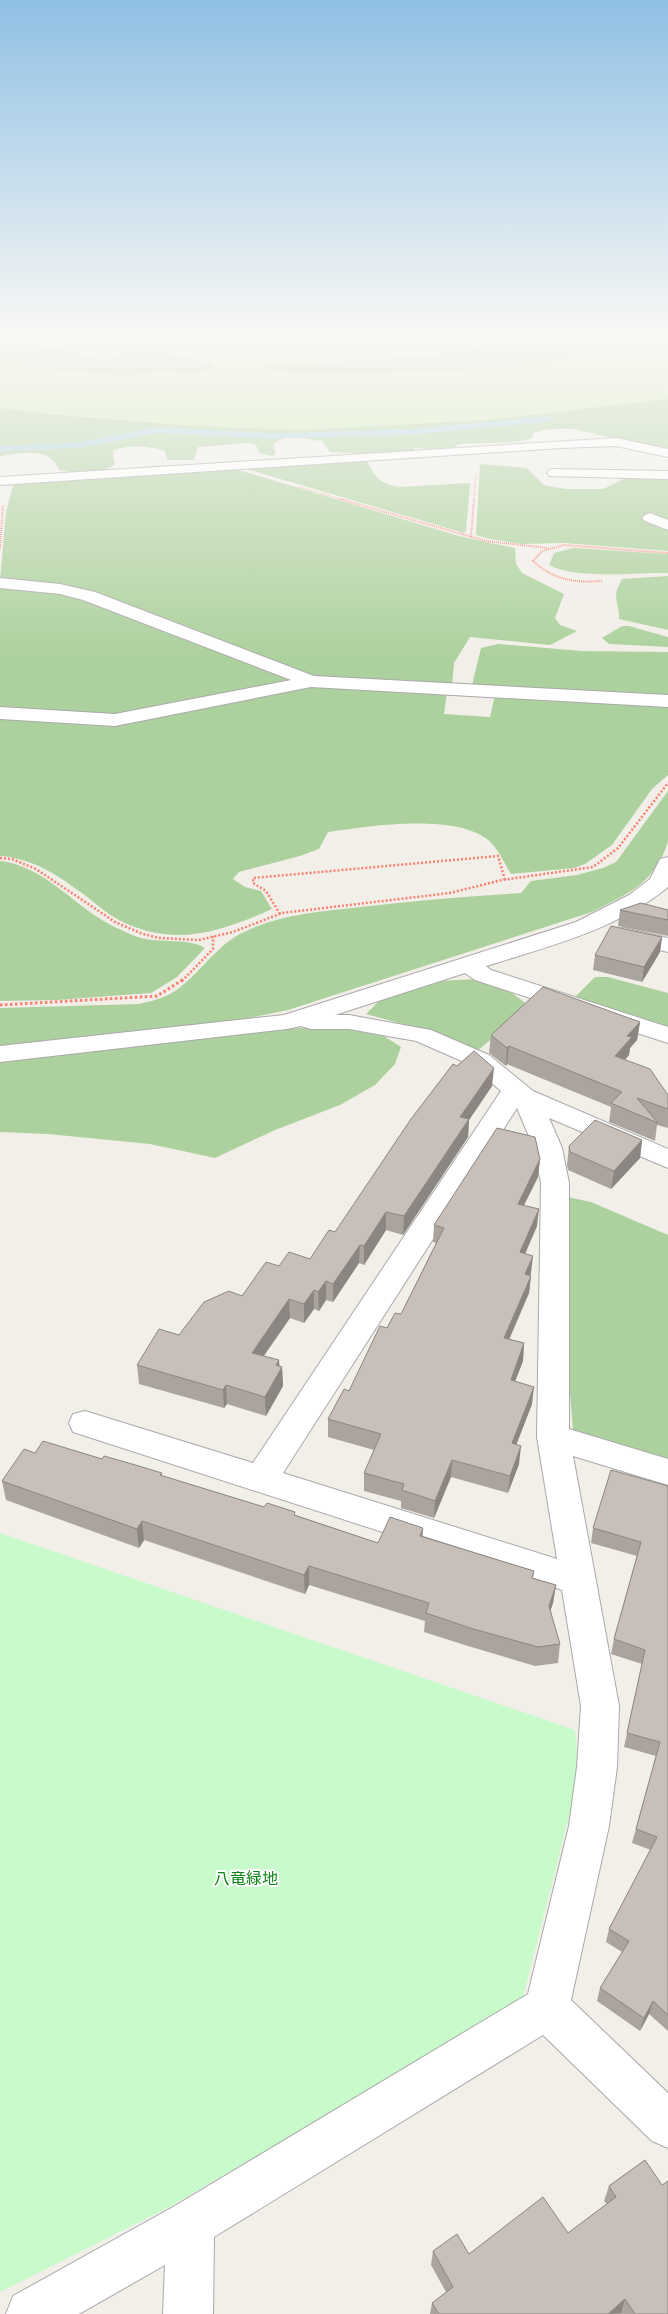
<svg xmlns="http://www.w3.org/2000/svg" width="668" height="2314" viewBox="0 0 668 2314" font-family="'Golos Text','Noto Sans JP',sans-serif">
<rect width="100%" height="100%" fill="#f2efe9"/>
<path fill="#cdebb0" d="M0,333h668v70l-258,29 -138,3 -115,-6 -21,3 -57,12 -79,4z"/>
<g fill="#add19e">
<path d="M0,333l31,3 15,7 -46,7z"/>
<path d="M317,333h41l7,2 -4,5h-20z"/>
<path d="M627,333h41v20l-58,2 -43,3 -47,9 -80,4 -106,3 -58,-2 -12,-7 174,-10 82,-16 32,4 14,-8z"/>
<path d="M77,334c20,-2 48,-1 66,9l-3,2 -37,-5 -4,-3z"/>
<path d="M24,348h36l12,3 12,6 28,2 11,-9 15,-2 73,14 3,5 -13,6 -41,-1 -38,3 -122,-10v-13z"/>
<path d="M668,399v52l-95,-22c-13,0 -27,-1 -40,4v5l-17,4 -56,2 -12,6 -34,-2 1,4 -45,2 -40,-2 -8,-11c-15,-1 -40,-10 -49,5l3,8 -4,2 -13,-3 -3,-8 -7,-2 -51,4 -4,13h-27l-2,-9c-15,-5 -38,-7 -52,0v7l2,6c-14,11 -39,9 -56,6 -9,-24 -37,-17 -59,-14v-6l81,-4 76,-15 116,6 138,-4 138,-14 -139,13 -138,3 -115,-6 -21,3 -57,12 -79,4v-40l47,6 146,12 109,4 186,-10z"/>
<path d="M366,459c10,18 12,24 33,28l71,-4 -4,48 -2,2 -224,-66z"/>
<path d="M480,464l47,4 17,17 21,4h38l27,-13 38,1v74l-104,-8 -43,1 -31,-5 -14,-4z"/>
<path d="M232,468l227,68 56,12 1,16 6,9 42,21 -9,24 5,7 17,6 -27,14 -80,-8 -16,26 -2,22 -139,-7 -219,-83 -94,-14 6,-69 7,-27 -13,1v-4z"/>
<path d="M573,548l95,6v19c-33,-1 -91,7 -119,-8l5,-12z"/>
<path d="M668,576v54l-49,-11c1,-9 -5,-21 -2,-29 1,-4 4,-8 5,-11z"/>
<path d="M0,586l75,9 213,83 -5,5 -175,32 -108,-7z"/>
<path d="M622,626h7l39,11v10l-59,-3 -7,-6z"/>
<path d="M498,644l84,7 86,1v45l-196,-12 9,-37z"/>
<path d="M312,686l135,6 -3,22 46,3 5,-22 173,9v71l-16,14 -40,56 -27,19 -11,4 -63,6c-7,-11 -13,-26 -24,-35 -34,-26 -119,-13 -159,-7l-9,17 -19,7 -61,16 -6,7 12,8 16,4 11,18c-52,23 -99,39 -153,11 -14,-7 -27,-20 -40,-29 -24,-18 -49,-33 -79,-35v-139l116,7z"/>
<path d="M668,791c0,14 0,38 0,50 -12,42 -41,53 -76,71l-304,98 -67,14 -221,22v-38l139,-4c13,-3 25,-6 36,-13 25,-17 41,-46 69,-59 39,-19 83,-21 126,-26 50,-6 100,-10 151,-13l10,-12 46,-6 26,-7 13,-6z"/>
<path d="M0,861c44,5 72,43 109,63 10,5 22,11 32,14 19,5 49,0 64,10l-28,29 -26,16 -94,7 -57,1z"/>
<path d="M595,977h13l60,16v36l-95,-30z"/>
<path d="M475,979c25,4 37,13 56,29l-53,42 -39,-16 -73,-20 15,-15 58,-18z"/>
<path d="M299,1028l47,1 38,7 17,11 -6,17 -20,21 -35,20 -65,25 -60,28 -65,-14 -102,-10 -48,-2v-70z"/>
<path d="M567,1197l24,5 77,33v227l-95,-31 -11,-140z"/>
</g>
<path fill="#c8facc" d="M0,1533l575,197 4,47 -57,224 -351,205 -171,86z"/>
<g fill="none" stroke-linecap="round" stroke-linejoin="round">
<path stroke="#aad3df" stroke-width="5.5" d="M0,449l80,-4 77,-15 115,6 138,-4 139,-13"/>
<g stroke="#a9a9a9" stroke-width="2">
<g id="street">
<path d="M616,438l52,11v8l-52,-11 -55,2 -561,37v-8z"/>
<path d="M554,469l114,2v8l-119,-3 -2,-3 2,-3z"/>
<path d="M650,513l18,7v10l-23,-9 -3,-3 3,-3z"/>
<path d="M0,578l60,6 35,8 219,84 354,19v12l-357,-20 -196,39 -115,-7v-12l115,7 176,-34 -208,-80 -23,-6 -60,-6z"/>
<path d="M668,857v30c-52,43 -118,59 -182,79l5,4 177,57v16l-193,-63 -10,-7 -130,42h14l82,15 58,25 44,36 135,58v19l-119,-50 13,30 7,35v246l99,30v26l-95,-29 46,250 -2,61 -8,59 -38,174 97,93v55l-16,-7 -109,-106 -329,202 -1,77h-50l2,-49 -86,49h-73l7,-18 160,-89 355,-213 41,-168 8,-59 4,-61 -19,-116 -489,-158 -4,-9 4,-9 12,-3 168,52 248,-372 -30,-26 -55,-24 -67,-12h-38l-10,-3 -14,3 -287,33v-16l284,-31 292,-93 53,-27 21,-16 10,-20zM517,1108l17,40 7,35 -4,254 20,122 -274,-86z"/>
<path d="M624,928l44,10v14l-52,-12 -4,-5 4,-5z"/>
</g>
</g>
<g stroke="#fa8072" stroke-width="1" stroke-dasharray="1 1" stroke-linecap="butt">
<path d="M299,487l45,13"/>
<path d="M474,500l2,-27"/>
</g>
<g stroke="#fa8072" stroke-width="2" stroke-dasharray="1 1" stroke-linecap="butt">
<path d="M340,499l146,42 62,7"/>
<path d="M471,537l3,-38"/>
<path d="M0,549l3,-44"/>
<path d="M602,581c-28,2 -48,-1 -69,-20l9,-10 22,-6 104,8"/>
</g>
<g stroke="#fa8072" stroke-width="2.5" stroke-dasharray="2 2" stroke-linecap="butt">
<path d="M0,858l12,1 24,10 79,53 28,12 16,4 40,2 34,-8 49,-19 168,-20 52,-13 91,-13 25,-19 50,-65"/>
<path d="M280,914l-14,-23 -13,-8v-5l245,-22 7,24"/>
<path d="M182,981l31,-32v-13"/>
</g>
<path stroke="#fa8072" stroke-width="3" stroke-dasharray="2.5 2.5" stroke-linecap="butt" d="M0,1005l157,-9 27,-17"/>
<use href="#street" fill="#fff" fill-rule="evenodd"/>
</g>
<g fill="#aba49e">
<path d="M620,910h48v26l-50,-10z"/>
<path d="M662,937l-2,15 -18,30 -49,-12 2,-15z"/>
<path d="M640,1022l-3,18 -7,8 -1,7 -4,5 43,49v19l-11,-3 -2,16 -46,-19 2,-15 -104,-43 -1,2 -17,-13 2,-18z"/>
<path d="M492,1086l-23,34 -1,17 -65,98 -17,-5 -22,35 -5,-2 -26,39 -7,-2 -7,11 -5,-2 -10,14 -14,-5 -26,38 15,10 3,1 1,19 -17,30 -39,-12 -3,4 -85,-24 -2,-19 42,-30 63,-39 37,-30 31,-7 25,-27z"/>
<path d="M642,1140l-2,18 -29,31 -43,-19 -1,-5 2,-19z"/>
<path d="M540,1159l-2,18 -14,28 13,21 -12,28 6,19 -1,3h1l-2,17 -20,46 15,4 -1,18 -8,20 17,23 -16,41 3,19 -11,29 -57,-16 -17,41 -33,-10v-7l-37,-10v-18l10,-23 -46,-13v-18l21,-28 38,-63 14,-14 35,-71 -3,-1 1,-17z"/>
<path d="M35,1453l67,6 60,14v3l102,31 31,8 83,28 45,-7 111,35 -1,7 23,7 -3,18 -3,8 10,33 -2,19 -23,3 -67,-20 -44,-14 1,-11 -116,-36 -4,9 -161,-54 -5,8 -133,-48 -4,-19z"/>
<path d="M668,1486v545l-19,-17 -9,17 -43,-30 3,-13 22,-36 -16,-10 3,-13 42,-79 -19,-7 24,-87 -32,-9 18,-83 -31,-10 3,-15 23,-83 -46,-13 2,-15z"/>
<path d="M645,2160l23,154h-238l2,-11 14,-11 -15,-27 2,-14 36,3 99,-21 39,-29 -3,-3 5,-15z"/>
</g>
<g fill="#8b8681">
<path d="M662,937l-2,15 -18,30 2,-15z"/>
<path d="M640,1022l-3,18 -7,8 -1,7 -17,19 3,-18 12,-20z"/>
<path d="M509,1046l-2,18 -1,2 1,-18z"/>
<path d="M494,1068l-2,18 -23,34 -1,17 -65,98 1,-19 56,-99z"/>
<path d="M642,1140l-2,18 -29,31 3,-18z"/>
<path d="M540,1159l-2,18 -22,44 2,-17z"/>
<path d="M539,1209l-2,17 -19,44 2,-18z"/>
<path d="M386,1212v18l-22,35v-19z"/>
<path d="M360,1245l-1,18 -26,39v-18z"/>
<path d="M533,1256l-2,17 -8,19 2,-18z"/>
<path d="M531,1276l-2,17 -27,63 2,-18z"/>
<path d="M326,1281v19l-7,11 -1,-19z"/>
<path d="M314,1290v19l-10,14v-19z"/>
<path d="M289,1299l1,19 -37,53 -1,-18z"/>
<path d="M524,1343l-1,18 -14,36 2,-17z"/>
<path d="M279,1360l1,11 2,-4 1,19 -17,30 -1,-19 11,-32z"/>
<path d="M226,1385l1,19 -3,4 -1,-18z"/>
<path d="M534,1387l-2,17 -22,57 2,-18z"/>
<path d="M521,1446l-2,18 -11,29 2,-17z"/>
<path d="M452,1460l-1,17 -17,41 1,-17z"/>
<path d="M142,1521l2,19 -5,8 -2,-19z"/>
<path d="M423,1528l-1,19 -2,-11z"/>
<path d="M309,1566v19l-4,9 -1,-19z"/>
<path d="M556,1585l-3,18 -7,21 3,-18z"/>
<path d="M653,2001l-4,13 -9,17 4,-13z"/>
<path d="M625,2299l-4,14 -13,1z"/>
</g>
<g fill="#c7bfb8" stroke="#8b8681">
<path d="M641,903l27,7v10l-48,-10z"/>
<path d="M611,926l51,11 -18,30 -49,-12z"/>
<path d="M543,987l97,35 -13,14 5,1 -17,19 35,13 18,26v14l-31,-11 21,25 -47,-20 11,-11 -113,-46 -2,2 -16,-13z"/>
<path d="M474,1051l20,17 -34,49 9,2 -65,97 -18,-4 -22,34 -4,-1 -27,39 -7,-3 -8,11 -4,-2 -10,14 -15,-5 -37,54 27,7 -3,5 6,2 -17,30 -39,-12 -3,5 -86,-25 22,-36 20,6 25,-33 25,-11 13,5 24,-34 13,4 10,-14 21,7 19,-29 6,2 76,-113 42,-55 4,2z"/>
<path d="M595,1120l47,20 -28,31 -44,-19 -1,-6z"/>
<path d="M497,1128l38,9 5,22 -22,45 21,5 -19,43 13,4 -8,18 6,2 -27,62 20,5 -13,37 23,7 -22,56 9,3 -11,30 -58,-16 -17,41 -33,-11 2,-6 -40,-11 17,-39 -53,-15 16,-30 5,2 31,-65 7,2 8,-15 6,1 43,-86 -10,-3z"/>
<path d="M43,1441l59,18 2,-3 28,8 30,9 -2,2 104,32 3,-4 28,9 -1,3 84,28 12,-26 33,11 -3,8 114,35 -2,7 24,7 -7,21 11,38 -22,3 -68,-19 -44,-15 3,-10 -120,-37 -5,9 -162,-54 -5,8 -135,-48 22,-32 11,4z"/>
<path d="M611,1470l57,16v529l-15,-14 -9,17 -44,-30 29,-47 -20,-12 48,-92 -21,-8 24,-87 -33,-9 18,-83 -31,-11 27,-97 -48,-14z"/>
<path d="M645,2160l17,25 6,-4v133h-33l-10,-15 -17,15h-169l-7,-11 21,-16 -20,-36 24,-17 12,20 74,-57 25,36 48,-36 -7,-11z"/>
</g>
<linearGradient id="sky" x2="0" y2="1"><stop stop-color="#8fc0e4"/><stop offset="0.51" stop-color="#f9f8f5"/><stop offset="1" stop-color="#f9f8f5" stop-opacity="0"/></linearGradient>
<rect width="668" height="657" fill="url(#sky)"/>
<g text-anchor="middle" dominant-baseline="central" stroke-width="4" stroke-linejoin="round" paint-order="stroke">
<g font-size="16" fill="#0c8416" stroke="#fff">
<text x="246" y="1878">八竜緑地</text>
</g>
</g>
</svg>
